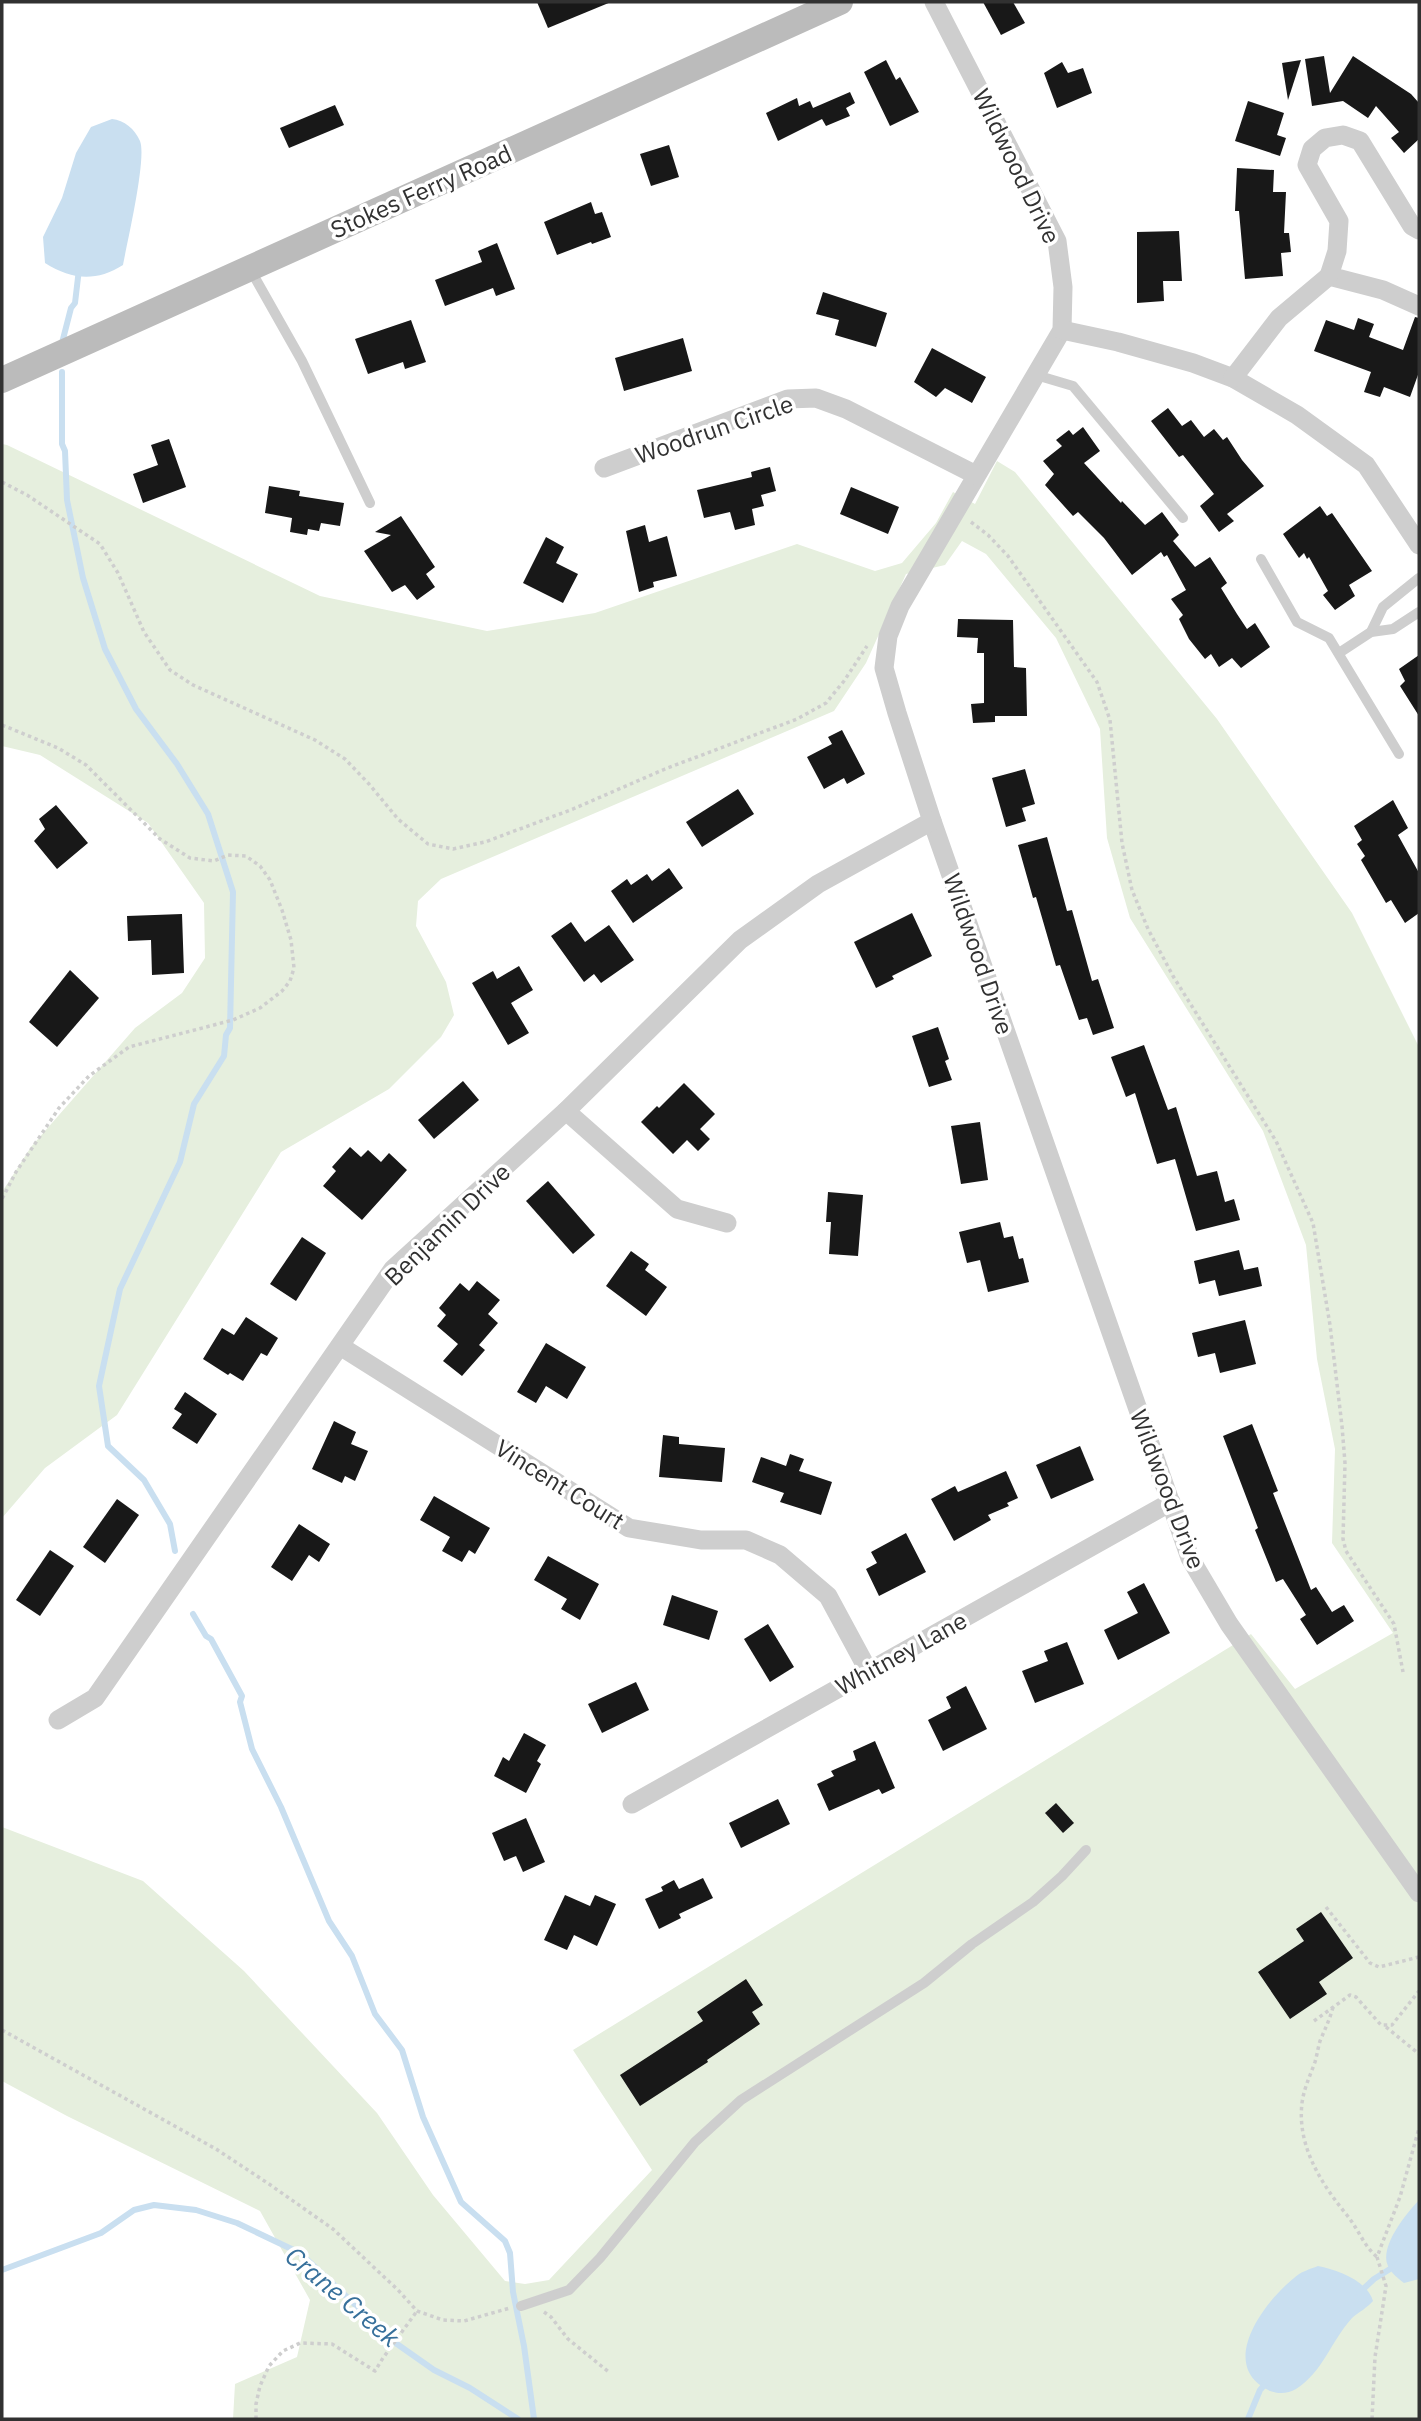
<svg xmlns="http://www.w3.org/2000/svg" width="1421" height="2421" viewBox="0 0 1421 2421" font-family="'IBM Plex Sans',sans-serif">
<rect width="100%" height="100%" fill="#fff"/>
<path fill="#e6efde" d="M2,444l5,1 313,151 167,35 108,-18 202,-69 78,27 27,-8 34,-40 17,-31 22,12 22,-43 18,11 202,247 135,194 67,134v1372h-1186l2,-35 62,-27 13,-57 -50,-89 -193,-95 -65,-35v-254l141,54 101,90 133,142 56,82 72,86 20,3 24,-4 103,-110 -79,-120 678,-416 44,55 98,-56 -61,-90 3,-94 -18,-90 -11,-114 -43,-114 -133,-213 -23,-80 -7,-109 -44,-91 -70,-84 -24,-13 -17,24 -39,9 -40,89 -32,48 -393,168 -23,22 -2,25 30,56 8,33 -13,22 -52,52 -108,63 -164,263 -72,53 -43,50v-326l29,-45 104,-119 47,-35 23,-35 -1,-55 -56,-80 -108,-68 -38,-9z"/>
<g fill="#c9dff0">
<path d="M112,119c12,1 23,10 28,22 7,17 -13,102 -17,124 -27,17 -51,15 -78,-2l-2,-26 19,-39 14,-45 15,-26z"/>
<path d="M1419,2200v79l-15,4c-5,-4 -13,-10 -16,-17 -9,-20 19,-53 31,-66z"/>
<path d="M1318,2266c19,4 49,14 55,35 -6,7 -14,11 -21,17 -21,23 -29,54 -56,71 -8,5 -18,5 -26,2 -54,-25 -6,-89 24,-113 6,-6 16,-9 24,-12z"/>
</g>
<g fill="none" stroke-linecap="round" stroke-linejoin="round">
<g stroke="#c9dff0" stroke-width="6">
<path d="M62,343l9,-35 4,-5 4,-34"/>
<path d="M62,372v72l3,7 2,49 16,78 22,71 31,60 41,55 31,50 25,78 -3,136 -4,7 -2,21 -30,48 -14,58 -60,127 -21,97 9,60 36,34 26,44 5,27"/>
<path d="M193,1614l13,22 5,3 31,57 -2,6 12,47 29,58 48,114 23,35 23,58 27,36 21,67 38,85 44,39 5,12 3,39 11,54 10,73"/>
<path d="M2,2270l99,-37 33,-23 20,-5 42,5 41,13 63,30 97,91 37,26 36,18 48,31"/>
<path d="M1359,2293l15,-14 24,-15"/>
<path d="M1248,2419l12,-29 8,-9"/>
</g>
</g>
<g fill="#181818">
<path d="M537,2h74l-63,26z"/>
<path d="M983,2h30l12,21 -24,12z"/>
<path d="M1324,56l6,37 23,-37 58,38 8,9v36l-15,14 -13,-15 8,-6 -23,-26 -8,12 -25,-17 -31,5 -7,-47z"/>
<path d="M886,60l10,20 4,-3 19,35 -29,14 -26,-54z"/>
<path d="M1301,60l-13,40 -6,-37z"/>
<path d="M1062,62l6,11 15,-5 9,25 -35,15 -13,-35z"/>
<path d="M850,92l5,11 -9,5 4,8 -24,10 -4,-7 -44,22 -12,-28 31,-15 2,8 11,-5 3,7z"/>
<path d="M1248,101l36,12 -7,22 9,3 -6,18 -45,-15z"/>
<path d="M335,105l9,20 -55,23 -9,-20z"/>
<path d="M669,145l10,32 -28,9 -11,-32z"/>
<path d="M1237,168l37,2 -1,22h13l-2,41h5l2,19 -10,1 2,23 -38,3 -6,-68h-4z"/>
<path d="M591,202l4,12 7,-2 9,25 -19,7 -1,-2 -34,13 -13,-33z"/>
<path d="M1179,231l3,50h-19l1,20 -27,2v-71z"/>
<path d="M497,243l18,46 -19,7 -3,-8 -48,18 -10,-26 47,-18 -4,-11z"/>
<path d="M823,292l64,21 -11,34 -41,-12 4,-15 -23,-6z"/>
<path d="M1415,317l4,1v54l-9,25 -26,-10 -4,10 -16,-5 7,-20 -57,-21 12,-31 28,10 4,-12 16,6 -5,13 34,13z"/>
<path d="M411,320l15,42 -21,7 -2,-7 -35,12 -13,-35z"/>
<path d="M683,338l9,33 -68,20 -9,-33z"/>
<path d="M932,348l54,29 -14,26 -27,-15 -9,9 -22,-15z"/>
<path d="M1168,408l14,18 9,-6 13,17 10,-8 9,11 4,-3 15,23 22,26 -37,28 7,7 -15,11 -19,-26 14,-12 -31,-39 -4,2 -28,-36z"/>
<path d="M1083,427l17,24 -16,12 37,40 1,-2 23,24 17,-13 17,23 -6,6 22,26 15,-10 17,26 -6,5 16,26 10,15 8,-6 15,24 -29,21 -9,-10 -13,9 -8,-13 -6,5 -16,-20 -10,-20 4,-4 -12,-16 15,-9 -19,-35 -3,2 -3,-5 -29,23 -28,-37 -26,-26 -5,4 -28,-31 9,-11 -11,-13 19,-15 -6,-6 13,-10 4,5z"/>
<path d="M169,439l17,48 -43,16 -10,-29 25,-9 -7,-20z"/>
<path d="M770,467l6,24 -15,4 3,11 -12,3 3,16 -20,5 -5,-18 -26,6 -7,-28 55,-13 -1,-5z"/>
<path d="M269,486l31,5 -1,5 45,7 -4,23 -19,-3 -2,8 -11,-2 -1,6 -17,-3 2,-14 -27,-5z"/>
<path d="M851,487l48,20 -11,27 -48,-20z"/>
<path d="M1320,506l7,10 5,-3 40,58 -23,14 6,11 -20,14 -12,-15 5,-4 -19,-34 -2,2 -3,-6 -5,5 -16,-24z"/>
<path d="M401,516l34,51 -9,7 9,13 -18,13 -12,-15 -13,7 -28,-41 27,-16 -16,-3z"/>
<path d="M645,525l4,17 18,-6 10,40 -24,6 1,5 -15,5 -13,-61z"/>
<path d="M546,537l18,10 -8,16 22,11 -15,29 -40,-20z"/>
<path d="M958,619l55,1 1,47 12,1 1,48h-32v6l-22,1 -2,-19 13,-1v-50h-7l1,-15 -21,-1z"/>
<path d="M1419,655v61l-19,-30 5,-5 -6,-12z"/>
<path d="M842,730l23,44 -18,10 -3,-6 -20,11 -17,-32 25,-13 -4,-7z"/>
<path d="M1025,769l10,35 -13,4 4,13 -20,6 -14,-49z"/>
<path d="M738,789l16,25 -52,33 -16,-25z"/>
<path d="M1393,800l15,28 -10,7 21,38v40l-14,10 -14,-23 -5,3 -25,-43 4,-4 -8,-12 5,-4 -8,-14z"/>
<path d="M56,805l32,38 -31,26 -23,-28 11,-12 -6,-10z"/>
<path d="M1047,837l20,74 5,-1 20,71 6,-2 16,49 -21,7 -6,-17 -8,2 -19,-55 -4,1 -20,-69 -3,1 -15,-53z"/>
<path d="M669,868l14,20 -50,35 -22,-32 16,-12 4,6 16,-11 5,7z"/>
<path d="M912,913l20,43 -40,20 2,3 -18,9 -22,-46z"/>
<path d="M182,914l2,59 -32,2 -1,-35 -23,1 -1,-25z"/>
<path d="M571,922l14,20 24,-17 25,35 -33,23 -7,-9 -10,8 -33,-46z"/>
<path d="M519,966l14,24 -22,13 18,30 -21,12 -36,-62 21,-12 4,8z"/>
<path d="M70,970l29,28 -42,49 -28,-25z"/>
<path d="M938,1027l11,32 -4,2 7,19 -23,7 -17,-51z"/>
<path d="M1144,1045l24,65 8,-3 21,69 20,-5 8,31 9,-3 6,21 -44,11 -21,-72 -18,5 -22,-71 -9,4 -15,-40z"/>
<path d="M463,1081l16,19 -45,39 -16,-19z"/>
<path d="M684,1083l31,31 -15,15 10,10 -12,12 -11,-11 -14,14 -32,-32 16,-16 2,2z"/>
<path d="M980,1122l8,58 -27,4 -10,-58z"/>
<path d="M350,1147l11,10 7,-7 13,12 8,-9 18,17 -45,50 -39,-34 13,-15 -4,-4z"/>
<path d="M548,1181l47,54 -22,19 -47,-53z"/>
<path d="M828,1192l35,3 -5,61 -29,-2 2,-32h-5z"/>
<path d="M1000,1222l4,16 9,-2 6,23 4,-1 6,24 -41,10 -8,-32 -13,3 -8,-31z"/>
<path d="M302,1237l24,16 -30,48 -26,-17z"/>
<path d="M1239,1250l5,20 14,-3 4,19 -43,10 -4,-16 -16,4 -5,-23z"/>
<path d="M631,1251l18,13 -4,6 22,17 -21,29 -40,-30z"/>
<path d="M477,1281l23,19 -12,14 10,9 -19,22 6,5 -23,26 -19,-15 15,-17 -21,-18 9,-11 -7,-7 21,-25 9,8z"/>
<path d="M246,1317l32,21 -11,18 -6,-3 -18,28 -13,-8 -2,2 -25,-16 19,-31 12,7z"/>
<path d="M1245,1320l11,44 -36,9 -5,-20 -17,4 -6,-24z"/>
<path d="M546,1343l40,24 -19,32 -21,-13 -10,17 -19,-11z"/>
<path d="M185,1392l32,22 -20,30 -25,-16 10,-14 -8,-5z"/>
<path d="M334,1421l22,11 -5,12 17,7 -13,30 -10,-5 -3,7 -30,-14z"/>
<path d="M1252,1424l26,67 -5,2 38,97 5,-3 16,25 12,-7 10,16 -37,24 -17,-26 6,-4 -23,-36 -7,3 -21,-52 3,-2 -35,-92z"/>
<path d="M663,1435l16,2v7l46,4 -3,34 -63,-5z"/>
<path d="M1080,1446l14,34 -43,19 -15,-34z"/>
<path d="M790,1454l14,5 -5,12 33,11 -11,33 -41,-13 4,-9 -32,-11 9,-25 25,9z"/>
<path d="M1006,1471l12,27 -11,5 2,3 -21,9 3,5 -37,21 -23,-42 24,-13 3,6z"/>
<path d="M434,1496l56,32 -15,26 -6,-4 -7,12 -20,-11 8,-14 -30,-17z"/>
<path d="M117,1499l22,16 -34,48 -22,-16z"/>
<path d="M299,1524l31,20 -11,18 -10,-7 -17,26 -21,-14z"/>
<path d="M906,1533l20,39 -47,24 -13,-27 11,-6 -6,-11z"/>
<path d="M50,1550l24,16 -34,50 -24,-16z"/>
<path d="M548,1556l51,28 -19,36 -19,-11 6,-10 -33,-19z"/>
<path d="M1144,1583l26,50 -52,27 -14,-30 34,-17 -11,-21z"/>
<path d="M672,1595l46,16 -9,29 -46,-15z"/>
<path d="M768,1624l26,43 -24,15 -26,-43z"/>
<path d="M1067,1642l17,42 -49,19 -13,-32 26,-10 -4,-10z"/>
<path d="M636,1682l13,28 -47,23 -14,-29z"/>
<path d="M966,1686l21,43 -44,22 -15,-31 23,-12 -5,-11z"/>
<path d="M524,1733l22,12 -9,16 4,3 -15,29 -32,-17 9,-19 6,4z"/>
<path d="M875,1741l20,47 -13,6 -3,-5 -50,22 -12,-27 17,-8 -3,-5 25,-11 -3,-9z"/>
<path d="M778,1799l12,25 -49,24 -12,-25z"/>
<path d="M1056,1803l18,20 -11,10 -18,-20z"/>
<path d="M526,1818l19,44 -22,10 -7,-16 -12,5 -12,-28z"/>
<path d="M703,1878l10,20 -34,16 2,4 -22,11 -14,-30 18,-8 -2,-4 13,-7 5,9z"/>
<path d="M565,1895l25,11 5,-11 21,9 -19,42 -23,-11 -7,15 -23,-10z"/>
<path d="M1321,1912l32,46 -34,24 8,12 -37,25 -32,-47 46,-31 -8,-12z"/>
<path d="M746,1979l17,26 -11,7 8,12 -53,36 1,2 -68,44 -20,-31 83,-54 -6,-9z"/>
</g>
<g fill="none" stroke-linecap="round" stroke-linejoin="round">
<g stroke="#cecece" stroke-width="3.5" stroke-dasharray="3.5 3.5" stroke-linecap="butt">
<path d="M2,482l25,13 73,49 18,29 26,59 26,38 23,15 122,55 30,19 24,25 29,35 30,25 25,5 32,-7 88,-33 92,-40 132,-50 29,-16 18,-22 23,-35"/>
<path d="M971,522l17,13 20,21 89,126 13,38 12,123 10,47 16,39 25,47 103,165 37,82 17,102 12,101 3,37 -2,76 3,12 48,73 9,48"/>
<path d="M2,725l56,23 28,17 74,74 30,19 24,3 14,-6 18,1 14,10 10,14 12,30 9,30 3,28 -4,13 -8,10 -22,17 -27,12 -104,27 -40,29 -30,32 -43,64 -14,27"/>
<path d="M1326,1907l44,56 9,4 40,-10"/>
<path d="M1333,2007c-3,12 -8,22 -13,34 -2,7 -3,14 -5,21 -5,14 -11,26 -13,41 -5,42 18,79 44,111 12,14 17,31 31,43"/>
<path d="M1314,2021l36,-26 6,2 25,28h11l27,-34"/>
<path d="M1386,2027l33,27"/>
<path d="M2,2030l214,119 53,35 64,45 65,61 19,21 26,9 21,1 46,-13"/>
<path d="M544,2312l7,5 17,22 42,34"/>
<path d="M256,2419v-15l4,-18 9,-20 14,-15 17,-8 32,1 43,27 8,-13 34,-47"/>
<path d="M1372,2419l3,-62 11,-71 -9,-29 23,-60 19,-69"/>
</g>
<g stroke="#cecece" stroke-width="10">
<path d="M250,269l52,92 68,142"/>
<path d="M1036,375l37,11 110,132"/>
<path d="M1261,559l36,63 32,16 70,116"/>
<path d="M1371,632l12,-25 36,-29"/>
<path d="M1339,653l32,-21 22,-3 26,-17"/>
<path d="M521,2306l48,-16 31,-32 95,-116 46,-42 183,-117 48,-39 61,-42 29,-26 24,-26"/>
</g>
<g stroke="#cecece" stroke-width="19">
<path d="M934,2l123,239 6,46 -1,43 -162,276 -12,30 -4,32 13,45 35,108 258,737 39,66 190,269"/>
<path d="M1419,230l-7,-4 -52,-85 -17,-6 -18,3 -13,11 -5,16 32,56 -2,30 -8,25 54,14 36,16"/>
<path d="M1062,330l56,12 75,21 40,15 64,37 69,50 53,80"/>
<path d="M1233,378l46,-60 50,-42"/>
<path d="M604,468l184,-69 28,-1 30,11 130,66"/>
<path d="M566,1111l111,98 50,14"/>
<path d="M340,1346l289,182 72,12h45l34,15 48,41 41,76"/>
<path d="M58,1720l37,-22 298,-429 173,-158 174,-171 78,-56 114,-63"/>
<path d="M632,1804l539,-302"/>
</g>
<path stroke="#bbb" stroke-width="26" d="M2,380l838,-378"/>
</g>
<g text-anchor="middle" dominant-baseline="central" stroke-width="7" stroke-linejoin="round" paint-order="stroke">
<g font-size="24" fill="#313131" stroke="#fff">
<text transform="translate(1017 166) rotate(64)">Wildwood Drive</text>
<text transform="translate(421 191) rotate(-24)">Stokes Ferry Road</text>
<text transform="translate(714 429) rotate(-19)">Woodrun Circle</text>
<text transform="translate(979 954) rotate(71)">Wildwood Drive</text>
<text transform="translate(447 1224) rotate(-44)">Benjamin Drive</text>
<text transform="translate(560 1484) rotate(32)">Vincent Court</text>
<text transform="translate(1168 1489) rotate(69)">Wildwood Drive</text>
<text transform="translate(901 1653) rotate(-29)">Whitney Lane</text>
</g>
<g font-size="26" font-style="italic" fill="#37709b" stroke="#fff">
<text transform="translate(343 2296) rotate(40)">Crane Creek</text>
</g>
</g>
<rect width="1421" height="2421" fill="none" stroke="#313131" stroke-width="7"/>
</svg>
